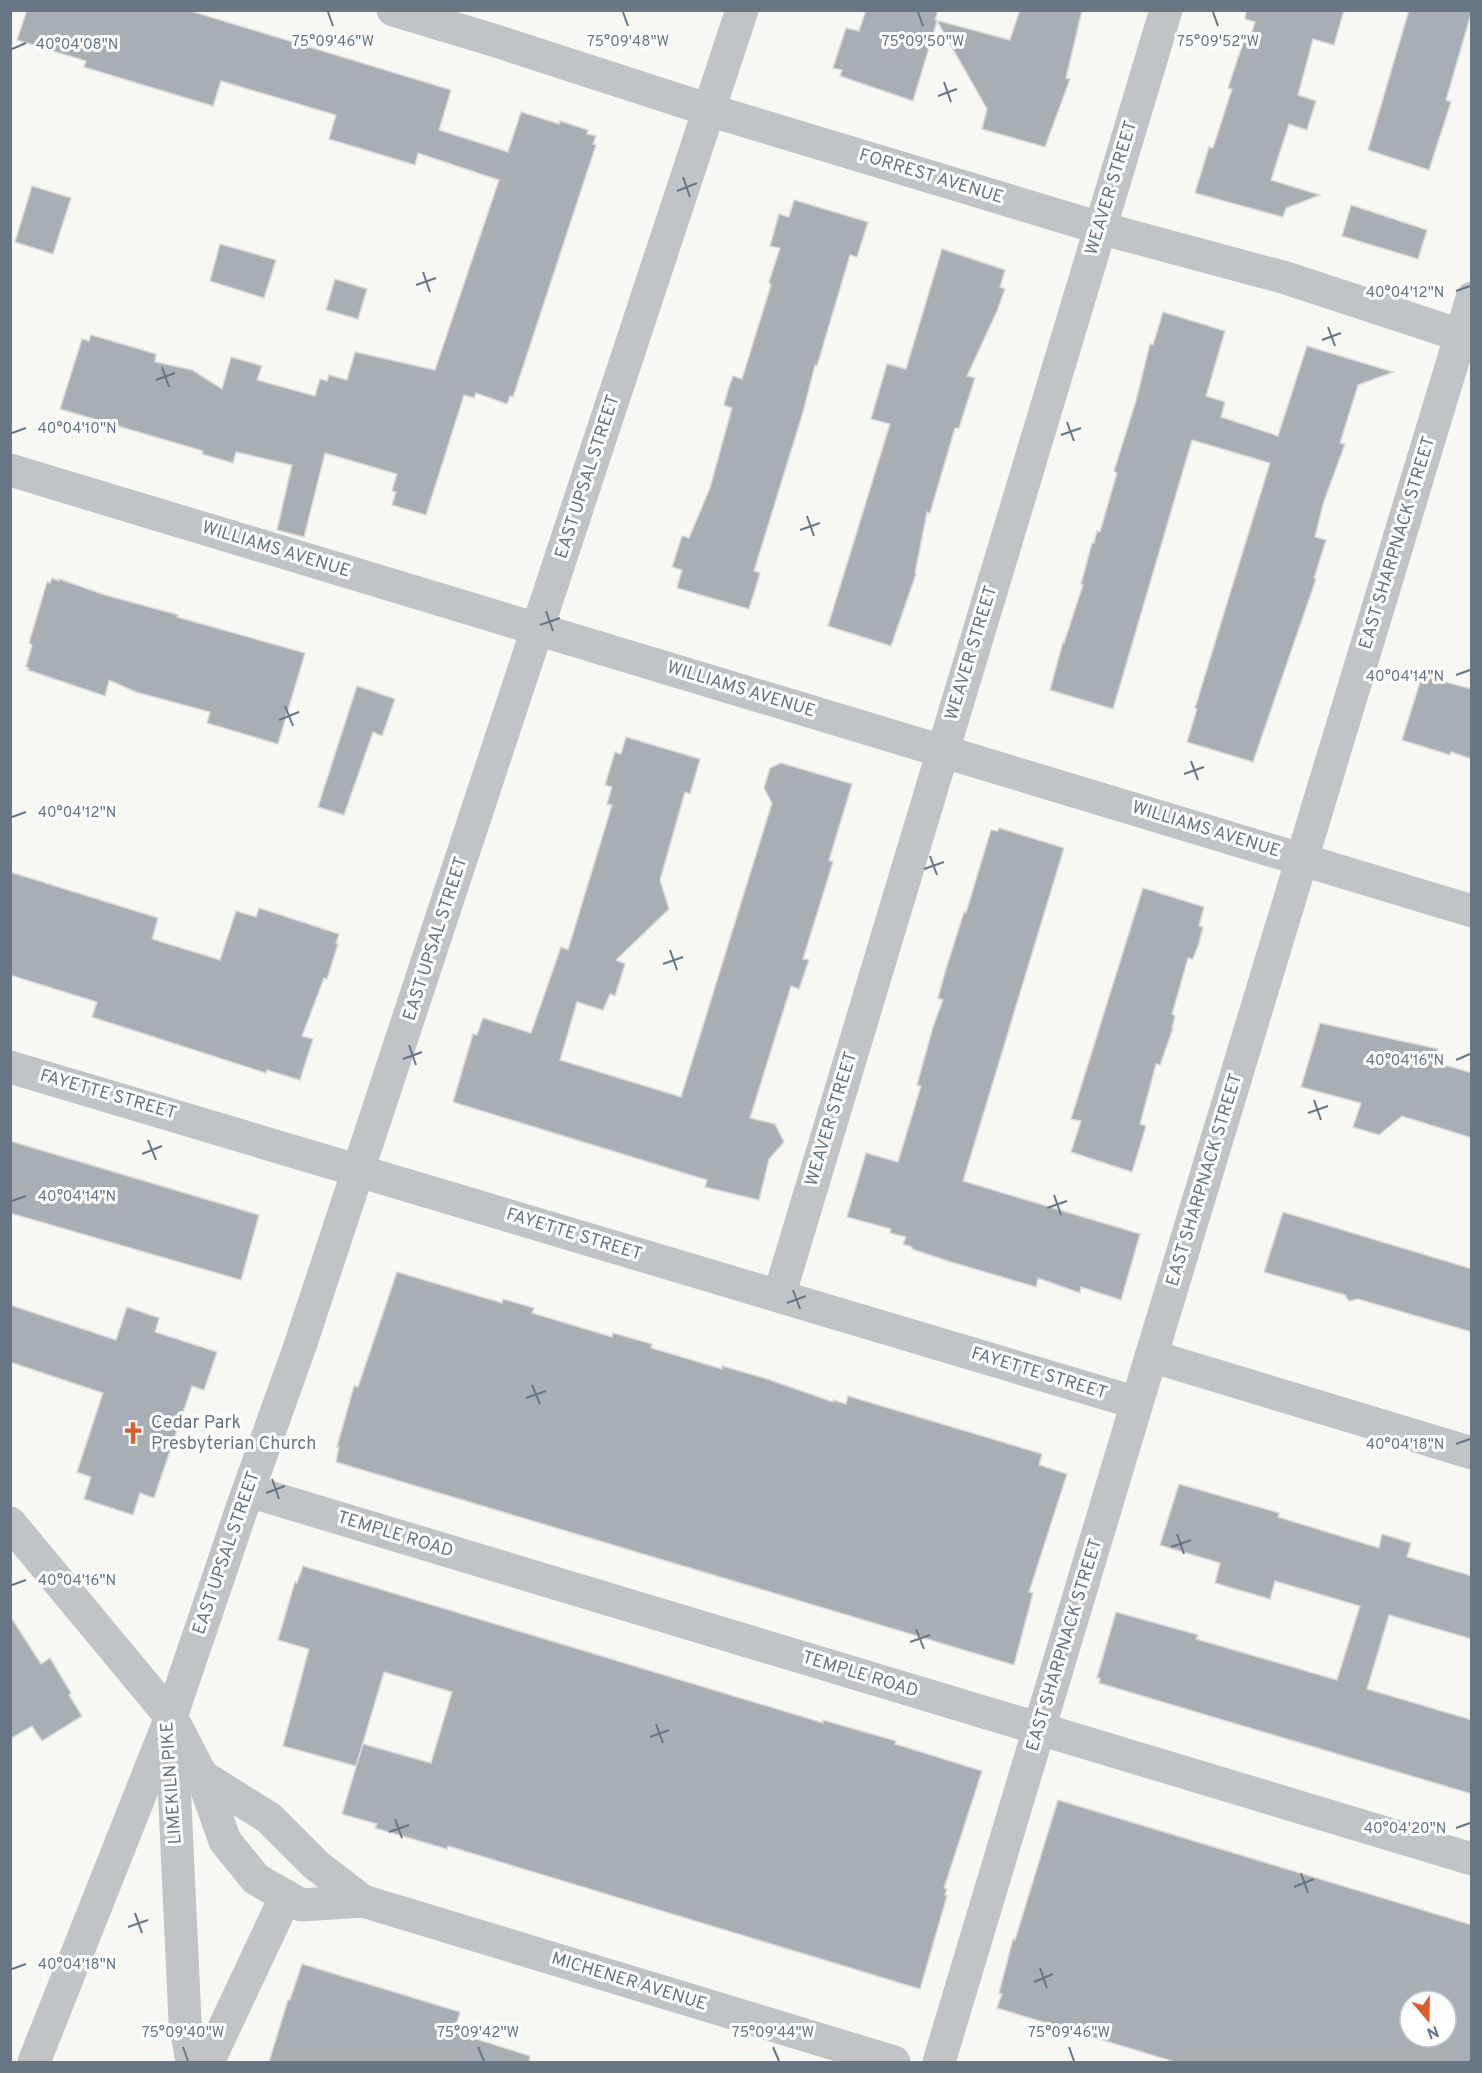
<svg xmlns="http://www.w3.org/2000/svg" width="1482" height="2073" viewBox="0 0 1482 2073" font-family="Overpass,sans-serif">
<rect width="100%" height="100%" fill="#f7f7f4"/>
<g fill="#a7afb5" stroke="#d8d8d6" stroke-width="1.5" fill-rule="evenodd">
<path d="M27,10h160l264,80 -12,40 69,22 13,-40 38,12 1,-3 28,9 -1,4 9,2 -3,8 3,1 -83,252 -3,-1 -3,8 -31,-11 -2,5 -10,-3 -38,120 -34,-10 4,-13 -4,-1 5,-17 -72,-21 -21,84 -27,-7 15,-65 -56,-13 -3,11 -31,-9 1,-3 -143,-42 22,-70 7,2 2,-6 65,19 -1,8 37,8 30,19 9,-32 31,9 -5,14 58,16 5,-17 7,2 2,-6 18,5 8,-28 80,18 64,-190 -81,-27 -3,12 -86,-26 7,-24 -115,-34 -8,25 -129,-39 2,-6 -69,-21z"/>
<path d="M866,10h72l-3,10 75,20 10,-30h62l-16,68 4,1 -25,68 -63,-18 5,-20 -50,-88 -24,80 -73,-25 2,-6 -9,-2 13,-40 13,3z"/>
<path d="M1246,10h98l-10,35 -21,-6 -15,56 18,6 -9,29 -18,-6 -18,56 49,15 -34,13 -3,9 -88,-24 14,-46 4,1 19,-59 -4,-1 17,-51 5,1 5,-16 -10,-3z"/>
<path d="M1409,10h63l-26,90 5,2 -22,68 -61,-20z"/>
<path d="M32,186l39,12 -18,56 -38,-12z"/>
<path d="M794,200l74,22 -11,35 -7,-2 -33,111 -2,-1 -12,47 -49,159 6,2 -11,36 -72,-21 5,-18 -10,-3 10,-31 7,2 21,-50 22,-80 -8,-3 4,-15 5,-14 9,3 29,-94 -2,-3 11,-34 -10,-2 9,-32 10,3z"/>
<path d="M1351,205l76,25 -9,29 -76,-23z"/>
<path d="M220,244l56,16 -12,38 -54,-17z"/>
<path d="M942,249l63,21 -5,17 5,2 -8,22 -30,65 8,2 -16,50h-4l-25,85 -3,-1 -12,61 1,1 -25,72 -63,-20 62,-202 -19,-5 16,-55 19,5z"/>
<path d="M335,279l32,10 -9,30 -32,-9z"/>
<path d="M1163,312l62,19 -19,65 19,6 -4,15 57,19 29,-90 86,26 -35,13 -18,58 5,1 -22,60 -8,33 11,3 -12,38 2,1 -63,183 -66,-20 10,-33 -2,-1 75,-245 -78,-23 -79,269 -63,-19 13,-48 1,1 19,-58 -2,-1 11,-41h2l3,-12 3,1 17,-59 -3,-2 22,-70 14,-57 3,1z"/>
<path d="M52,578l7,3v-2l46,16 73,20 -1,2 128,36 -27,91 -71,-21 3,-11 -74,-20 -27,-12 -4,16 -77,-26 1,-2 -3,-1 6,-22 -3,-2 18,-61 3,1z"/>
<path d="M1422,676l50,13v70l-21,-7 -1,3 -48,-15z"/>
<path d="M357,686l38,13 -13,37 -9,-4 -29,83 -26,-8z"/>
<path d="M626,737l74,22 -10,35 -5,-2 -25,88 9,29 -53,51 9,4 -10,32 -5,-2 -7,16 -26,-8 -17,58 121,37 91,-294 -8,-15 6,-20 11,-5 71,21 -23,76 4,2 -30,97 6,1 -10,29 -8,-3 -41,132 25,6 9,18 -15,17 -10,41 -54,-13 2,-7 -254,-78 20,-68 4,1 6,-17 48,15 30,-86 7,3 44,-145 -5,-1 5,-17 -7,-2 10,-33 6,2z"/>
<path d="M999,828l65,20 -101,333 177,53 -19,66 -40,-13 -1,6 -42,-15 -2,9 -88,-26 -36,-12v-2l-9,-3 3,-7 -16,-4 1,-4 -44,-12 19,-64 32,9 23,-76 -4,-1 16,-58 10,-27 -5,-2 8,-29 18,-57 2,1 25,-83 7,1z"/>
<path d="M10,872l148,46 -6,21 68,21 16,-49 20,6 3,-9 80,26 -3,9 2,1 -11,35 -3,-1 -22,58 11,3 -13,41 -33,-10 -1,3 -174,-56 5,-15 -87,-27z"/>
<path d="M1143,888l61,19 -5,19 4,1 -4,16 -6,16 -5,-1 -16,56 3,2 -3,12h1l-13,37 -4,-1 -16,60 6,2 -14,46 -61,-20 10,-31 -10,-2z"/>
<path d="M1320,1023l118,26 -4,13 38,11v65l-70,-22 -23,19 -26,-8 8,-24 -60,-16z"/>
<path d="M10,1141l249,74 -18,65 -231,-67z"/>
<path d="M1283,1212l189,57v63l-114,-33 -9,2 -4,-6 -81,-23z"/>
<path d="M397,1272l105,31 1,-4 31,9 -2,5 80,24 1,-4 39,11 -1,4 71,21v-3l42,12 69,24v-2l13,4 2,-8 194,58 -3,11 28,9 -38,118 4,1 -19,72 -678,-203 3,-15h-2l17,-61 4,1z"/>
<path d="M10,1305l106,35 11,-33 32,11 -4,14 62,20 -13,38 -12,-4 -38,112 -14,-5 -7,22 -49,-16 7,-22 -14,-5 26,-79 -93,-31z"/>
<path d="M1179,1484l100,29 -1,4 101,31 3,-14 29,9 -4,14 65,19v63l-83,-24 -22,74 105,31v74l-373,-111 1,-5h-3l19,-66 82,23 -2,4 141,41 23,-74 -85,-25 -5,18 -55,-16 5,-20 -60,-18z"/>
<path d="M303,1566l520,157v-3l73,21 -1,3 87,27 -38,117 3,1 -2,6 2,1 -27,93 -472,-143 -1,3 -72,-21 2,-4 -35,-10 21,-70 68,19 21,-71 -68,-20 -28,94 -73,-20 26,-97 -31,-9 17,-58 2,1z"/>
<path d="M10,1616l31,48 9,-6 21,35 -2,2 13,21 -40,25 -10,-15 -22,13z"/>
<path d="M1058,1800l414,125v137h-297l-178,-54 5,-14 -3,-1 14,-54 2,1zM1410,2001h36v36h-36z"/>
<path d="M302,1964l158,48 -6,20 76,24 -1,6h-260l19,-62h2z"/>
</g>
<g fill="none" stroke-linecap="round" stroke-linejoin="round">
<g stroke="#c0c4c7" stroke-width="33">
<path d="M393,10l100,30 216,70 391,118 186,50 186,61"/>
<path d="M10,470l1462,441"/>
<path d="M10,1067l1127,336"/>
<path d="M779,1296l387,-1286"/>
<path d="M1151,1356l321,97"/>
<path d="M249,1491l1223,368"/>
<path d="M10,1523l161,194 14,304 7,41"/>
<path d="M171,1717l31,59 23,65 31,38 45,26 62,-4 531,161"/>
<path d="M202,1776l67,42 47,47 47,36"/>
<path d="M34,2062l137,-345 71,-209 58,-162 442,-1336"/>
<path d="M208,2062l78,-166"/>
<path d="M939,2062l198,-659 335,-1105"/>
</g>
</g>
<path fill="none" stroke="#677684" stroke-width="2" d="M328,12l5,14M623,12l5,14M918,12l5,14M1213,12l5,14M12,49l14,-6M944,82l7,20M938,96l19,-7M683,177l7,20M677,191l20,-8M423,272l7,20M416,285l20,-7M1456,291l14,-5M1328,327l7,19M1322,340l19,-7M162,367l7,20M156,380l19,-7M1067,422l7,19M12,433l14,-5M1061,435l20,-7M807,516l7,20M800,530l20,-7M546,611l7,20M540,625l20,-7M1456,675l14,-5M285,706l8,20M279,720l20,-8M1191,761l7,19M1184,774l20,-7M12,817l14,-5M930,856l7,19M924,869l20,-7M670,950l7,20M663,964l20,-7M409,1045l7,20M403,1059l19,-7M1456,1060l14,-6M1314,1100l7,20M1308,1113l20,-7M148,1140l8,20M142,1154l20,-8M1054,1195l7,20M12,1201l14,-5M1047,1208l20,-7M793,1290l7,19M787,1303l19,-7M532,1385l8,19M526,1398l20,-7M1456,1444l14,-5M272,1479l7,20M266,1493l19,-7M1177,1534l7,20M1171,1547l20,-7M12,1585l14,-5M916,1629l8,20M910,1642l20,-7M656,1724l7,19M650,1737l19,-7M395,1819l7,19M1456,1828l14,-5M389,1832l20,-7M1301,1873l7,20M1294,1887l20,-8M135,1913l7,20M128,1927l20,-7M1040,1968l7,20M12,1969l14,-5M1034,1982l19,-8M183,2047l5,14M478,2047l6,14M773,2047l6,14M1069,2047l5,14"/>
<defs>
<g id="church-bare" transform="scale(1.8)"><path d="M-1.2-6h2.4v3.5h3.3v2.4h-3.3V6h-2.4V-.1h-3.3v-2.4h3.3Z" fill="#de5b2d" stroke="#fff" stroke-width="2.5" paint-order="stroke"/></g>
</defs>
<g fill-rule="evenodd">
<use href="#church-bare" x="133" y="1433"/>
</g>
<g text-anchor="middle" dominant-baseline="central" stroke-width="6" stroke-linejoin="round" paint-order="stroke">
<g font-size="18" fill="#677684" stroke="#fff">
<text transform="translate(931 177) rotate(17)">FORREST AVENUE</text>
<text transform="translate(1112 188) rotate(-73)">WEAVER STREET</text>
<text transform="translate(588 477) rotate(-72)">EAST UPSAL STREET</text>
<text transform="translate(1398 543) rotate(-73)">EAST SHARPNACK STREET</text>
<text transform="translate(276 550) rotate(17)">WILLIAMS AVENUE</text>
<text transform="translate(972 653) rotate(-73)">WEAVER STREET</text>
<text transform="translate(741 690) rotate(17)">WILLIAMS AVENUE</text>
<text transform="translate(1206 830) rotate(17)">WILLIAMS AVENUE</text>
<text transform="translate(436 939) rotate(-72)">EAST UPSAL STREET</text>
<text transform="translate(108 1095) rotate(16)">FAYETTE STREET</text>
<text transform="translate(832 1119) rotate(-73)">WEAVER STREET</text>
<text transform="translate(1205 1180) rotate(-73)">EAST SHARPNACK STREET</text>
<text transform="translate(574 1235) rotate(17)">FAYETTE STREET</text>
<text transform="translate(1039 1374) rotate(17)">FAYETTE STREET</text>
<text transform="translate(395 1535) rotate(17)">TEMPLE ROAD</text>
<text transform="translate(227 1553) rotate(-71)">EAST UPSAL STREET</text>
<text transform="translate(1065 1645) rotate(-73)">EAST SHARPNACK STREET</text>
<text transform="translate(860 1675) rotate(17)">TEMPLE ROAD</text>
<text transform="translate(172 1783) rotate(-94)">LIMEKILN PIKE</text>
<text transform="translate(629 1982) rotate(17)">MICHENER AVENUE</text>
</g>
<g font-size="18" fill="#677684" stroke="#fff" text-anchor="start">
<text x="151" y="1423">Cedar Park<tspan x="151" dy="21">Presbyterian Church</tspan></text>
</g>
</g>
<g font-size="15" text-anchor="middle" fill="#677684" stroke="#fff" stroke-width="6" stroke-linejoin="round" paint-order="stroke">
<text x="333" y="46">75°09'46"W</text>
<text x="628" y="46">75°09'48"W</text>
<text x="923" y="46">75°09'50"W</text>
<text x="1218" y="46">75°09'52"W</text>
<text x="77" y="49">40°04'08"N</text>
<text x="1405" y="297">40°04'12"N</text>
<text x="77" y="433">40°04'10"N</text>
<text x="1405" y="681">40°04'14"N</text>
<text x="77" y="817">40°04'12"N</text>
<text x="1405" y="1065">40°04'16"N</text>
<text x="77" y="1201">40°04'14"N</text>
<text x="1405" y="1449">40°04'18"N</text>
<text x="77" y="1585">40°04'16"N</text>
<text x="1405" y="1833">40°04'20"N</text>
<text x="77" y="1969">40°04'18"N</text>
<text x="183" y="2037">75°09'40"W</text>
<text x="478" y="2037">75°09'42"W</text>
<text x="773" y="2037">75°09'44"W</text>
<text x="1069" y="2037">75°09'46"W</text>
</g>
<rect width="1482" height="2073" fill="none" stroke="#677684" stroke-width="24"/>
<g transform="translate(1428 2019) rotate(160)"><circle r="28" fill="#ffffff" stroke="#c2c8ce" stroke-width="1.5"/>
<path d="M0-4.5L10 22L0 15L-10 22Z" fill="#de5b2d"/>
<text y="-9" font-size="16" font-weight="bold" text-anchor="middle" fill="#677684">N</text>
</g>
</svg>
